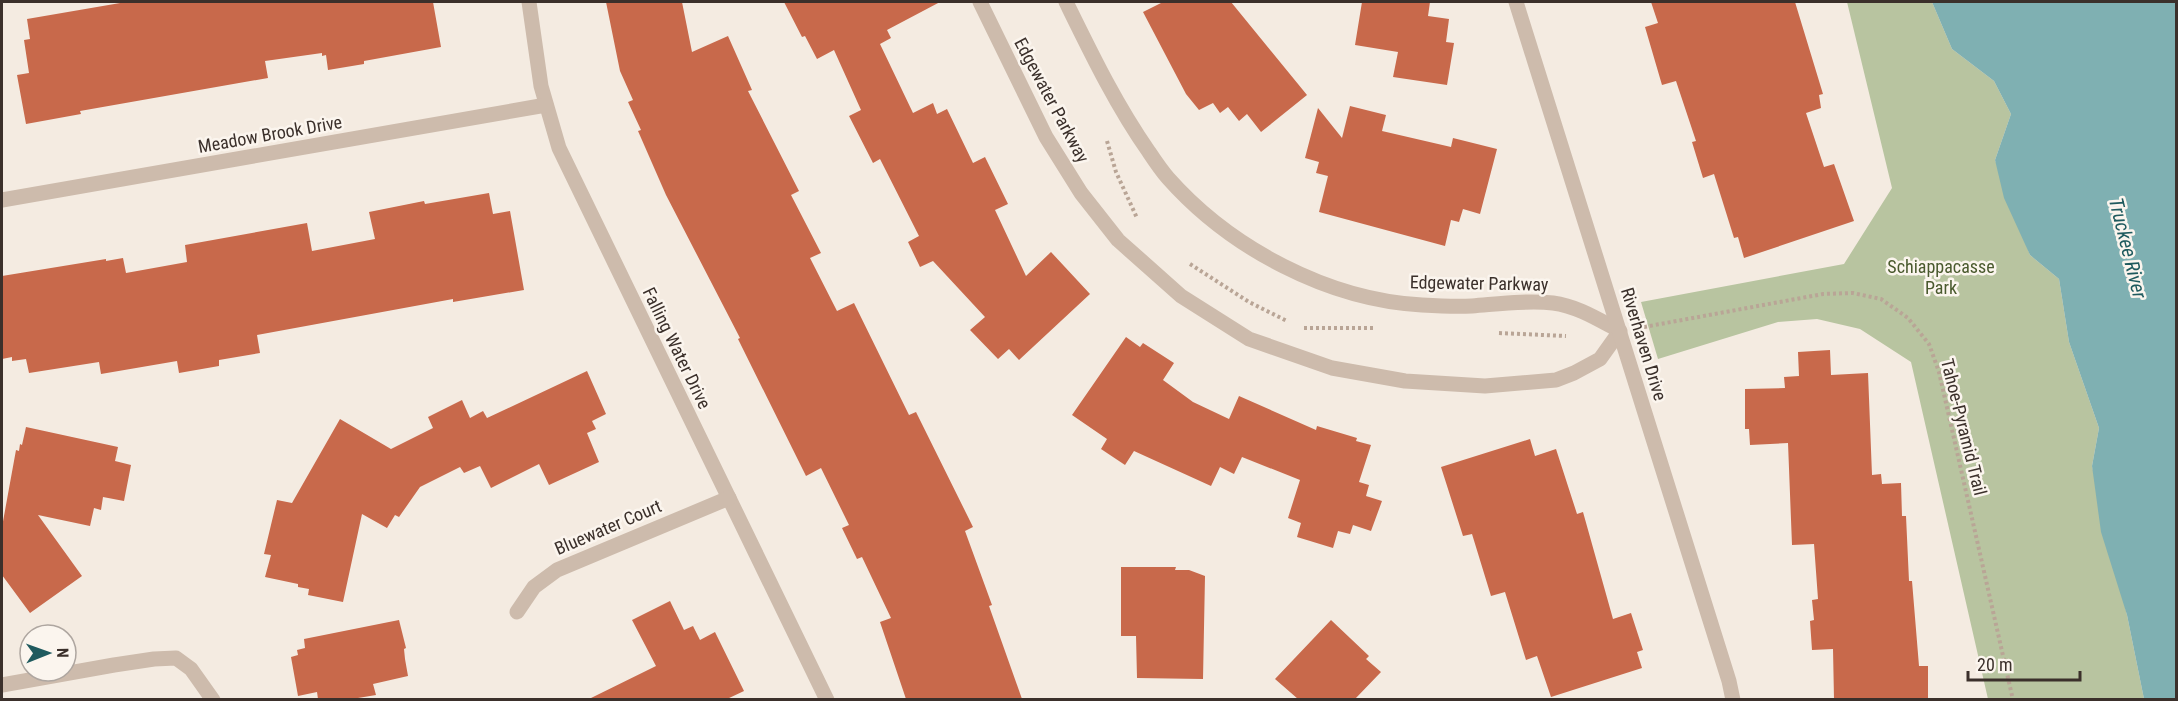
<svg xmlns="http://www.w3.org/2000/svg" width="2178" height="701" viewBox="0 0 2178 701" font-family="'Roboto Condensed',sans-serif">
<rect width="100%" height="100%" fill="#f4ebe1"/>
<path fill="#b8c4a0" d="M1847,2h85l20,47 42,32 17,33 -16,46 35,95 29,24 10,63 30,86 -7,38 35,149 17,84h-156l-77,-337 -51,-33 -43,-10 -39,3 -120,37 -17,-57 203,-38 48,-76z"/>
<path fill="#7fb0b2" d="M1932,2h244v697h-32l-17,-84 -26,-83 -9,-66 7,-38 -30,-86 -10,-63 -29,-24 -26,-57 -9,-38 16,-46 -17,-33 -42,-32z"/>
<g fill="#c8694b">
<path d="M126,2h307l8,45 -77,14v3l-36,6 -2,-15 -4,1v-3l-57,8 3,17 -188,33 1,3 -55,10 -9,-49 12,-2 -5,-33 6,-1 -3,-20z"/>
<path d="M606,2h76l10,50 36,-16 24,54 -4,1 51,100 -8,4 30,58 -11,5 27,53 17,-8 55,112 7,-3 57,115 -8,4 27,74 -3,1 33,93h-116l-26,-77 11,-4 -29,-61 -5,2 -15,-31 7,-3 -28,-57 -15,8 -68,-137 2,-1 -74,-143 -28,-64 3,-1 -13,-28 5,-2 -13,-29z"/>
<path d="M784,2h156l-53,28 4,8 -11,6 33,69 20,-10 4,11 10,-5 26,54 12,-6 23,47 -13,6 31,66 25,-24 39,42 -71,66 -10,-11 -11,10 -28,-29 15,-13 -52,-56 -13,6 -12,-25 11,-6 -39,-77 -7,4 -24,-47 12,-6 -27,-60 -17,9 -12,-23 -3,1z"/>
<path d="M1163,2h68l76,93 -46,37 -14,-18 -8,7 -11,-14 -8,6 -7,-10 -14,7 -13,-16 -43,-82z"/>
<path d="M1362,2h68l-2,14 21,3 -3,23 8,1 -7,42 -54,-8 5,-25 -43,-7z"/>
<path d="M1651,2h144l28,92 -4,1 2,13 -15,5 18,54 10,-3 20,57 -110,37 -6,-21 -4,1 -20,-64 -11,4 -11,-36 4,-1 -20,-60 -14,4 -17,-58 13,-4z"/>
<path d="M1350,106l36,9 -4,16 69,16 2,-9 44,11 -17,65 -17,-5 -4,13 -8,-2 -6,26 -126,-34 9,-36 -12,-3 3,-11 -14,-4 13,-50 24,30z"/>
<path d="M489,193l4,21 17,-3 14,79 -71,12v-3l-196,36 3,18 -41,7v6l-40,7 -2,-12 -76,13 -2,-12 -70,11 -3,-14 -14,2v-4l-10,2v-83l104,-17v2l17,-3 3,15 61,-11 -2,-17 122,-22 5,28 63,-12 -6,-27 55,-11 1,3z"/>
<path d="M1126,337l14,10 3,-4 31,20 -11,17 30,22 36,17 10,-23 77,34 1,-4 40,12 -1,3 15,4 -12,37 10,3 -3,11 16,5 -11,30 -18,-6 -3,9 -12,-3 -5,17 -36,-11 4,-14 -13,-5 12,-38 -58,-23 -8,17 -14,-7 -9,19 -77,-35 -9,14 -24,-16 6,-10 -35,-24z"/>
<path d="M1830,350l1,25 37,-2 4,102 9,-1 1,10 19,-1 1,33h4l3,65h3l7,85h9v33h-94l-1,-50 -21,1 -2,-29 4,-1 -2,-20 6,-1 -4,-55 -22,1 -4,-102 -38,2 -1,-16h-4v-40l40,-1 -1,-11 15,-1 -1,-24z"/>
<path d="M587,371l19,43 -14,7 4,8 -9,4 12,29 -50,23 -10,-21 -48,24 -11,-22 -16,7 -4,-6 -40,20 -21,30 -4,-2 -8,13 -25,-14 -19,88 -35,-7 1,-6 -11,-2v-3l-33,-7 6,-22 -7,-1 13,-54 15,3 48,-84 51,30 42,-21 -5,-11 34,-17 8,18 13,-7 4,7z"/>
<path d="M26,427l92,20 -3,14 16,4 -7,36 -21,-4 -2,13 -7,-2 -4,18 -52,-11 44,61 -52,37 -28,-38v-48l14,-77 3,1 1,-7 2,1z"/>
<path d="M1530,439l5,17 21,-7 21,65 6,-2 30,107 18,-6 12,37 -6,2 5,16 -91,29 -14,-41 -11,4 -21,-68 -14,4 -19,-62 -9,2 -22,-69z"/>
<path d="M1121,567h55l-1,3h14l16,6 -2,103 -66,-1 -1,-42h-15z"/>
<path d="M670,601l14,29 9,-4 7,14 15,-8 29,59 -17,8h-138l67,-33 -24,-46z"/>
<path d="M399,620l7,28 -2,1 1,10 3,17 -35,8 3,11 -24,4h-34l-1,-7 -19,4 -7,-39 7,-2 -1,-5 8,-2 -1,-9z"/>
<path d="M1331,620l38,36 -3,3 15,13 -26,27h-57l-23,-20z"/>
</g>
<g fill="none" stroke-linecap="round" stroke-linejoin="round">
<g stroke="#b9a596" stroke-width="4" stroke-dasharray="3 3" stroke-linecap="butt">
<path d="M1107,141l9,31 21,46"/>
<path d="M1190,264l59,38 38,19"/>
<path d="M1644,327l179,-33 30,-1 28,6 27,19 21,26 10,28 74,328"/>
<path d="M1304,328h71"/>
<path d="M1499,333l67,3"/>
</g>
<g stroke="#cdbbac" stroke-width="15">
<path d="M529,2l12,84 18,62 268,552"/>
<path d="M980,2l66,135 35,56 37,47 63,56 68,43 83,29 73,13 80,5 71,-6 18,-7 26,-14 20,-28c-21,-11 -43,-25 -67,-28 -27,-3 -55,1 -81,3 -17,1 -34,0 -50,-1 -94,-5 -192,-57 -254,-127 -7,-8 -13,-17 -19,-26 -33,-47 -58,-99 -83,-150"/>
<path d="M1516,2l213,679 4,19"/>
<path d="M2,200l544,-95"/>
<path d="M517,612l17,-25 23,-17 172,-72"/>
<path d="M2,685l112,-20 40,-6 22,-1 15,11 22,31"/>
</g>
</g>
<g text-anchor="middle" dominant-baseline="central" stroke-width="5" stroke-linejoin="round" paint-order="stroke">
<g font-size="18" fill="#3b302b" stroke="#fbf5ee">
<text transform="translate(1052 100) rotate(62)">Edgewater Parkway</text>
<text transform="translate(270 134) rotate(-10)">Meadow Brook Drive</text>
<text transform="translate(1479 283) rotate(1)">Edgewater Parkway</text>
<text transform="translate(1644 344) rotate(73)">Riverhaven Drive</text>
<text transform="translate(677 348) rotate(64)">Falling Water Drive</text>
<text transform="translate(1964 427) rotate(76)">Tahoe-Pyramid Trail</text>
<text transform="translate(608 527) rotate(-23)">Bluewater Court</text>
</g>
<g font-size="18" fill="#4a5a2e" stroke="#fbf5ee">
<text x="1941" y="266">Schiappacasse<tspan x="1941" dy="21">Park</tspan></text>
</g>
<g font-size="20" font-style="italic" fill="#1f5a5e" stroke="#fbf5ee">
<text transform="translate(2128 248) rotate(76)">Truckee River</text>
</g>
</g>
<rect width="2178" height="701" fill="none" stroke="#3b302b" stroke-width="6"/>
<g transform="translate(48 653) rotate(89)"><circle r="28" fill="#fbf5ee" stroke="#aea6a0" stroke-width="1.5"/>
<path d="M0-4.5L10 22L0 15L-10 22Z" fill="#1f5a5e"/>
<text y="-9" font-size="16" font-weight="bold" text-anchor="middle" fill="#3b302b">N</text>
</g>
<path d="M1968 671v9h112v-9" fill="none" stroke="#3b302b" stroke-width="3"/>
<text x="1977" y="671" font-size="18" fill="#3b302b" stroke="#fbf5ee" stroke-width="4.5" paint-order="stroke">20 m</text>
</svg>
